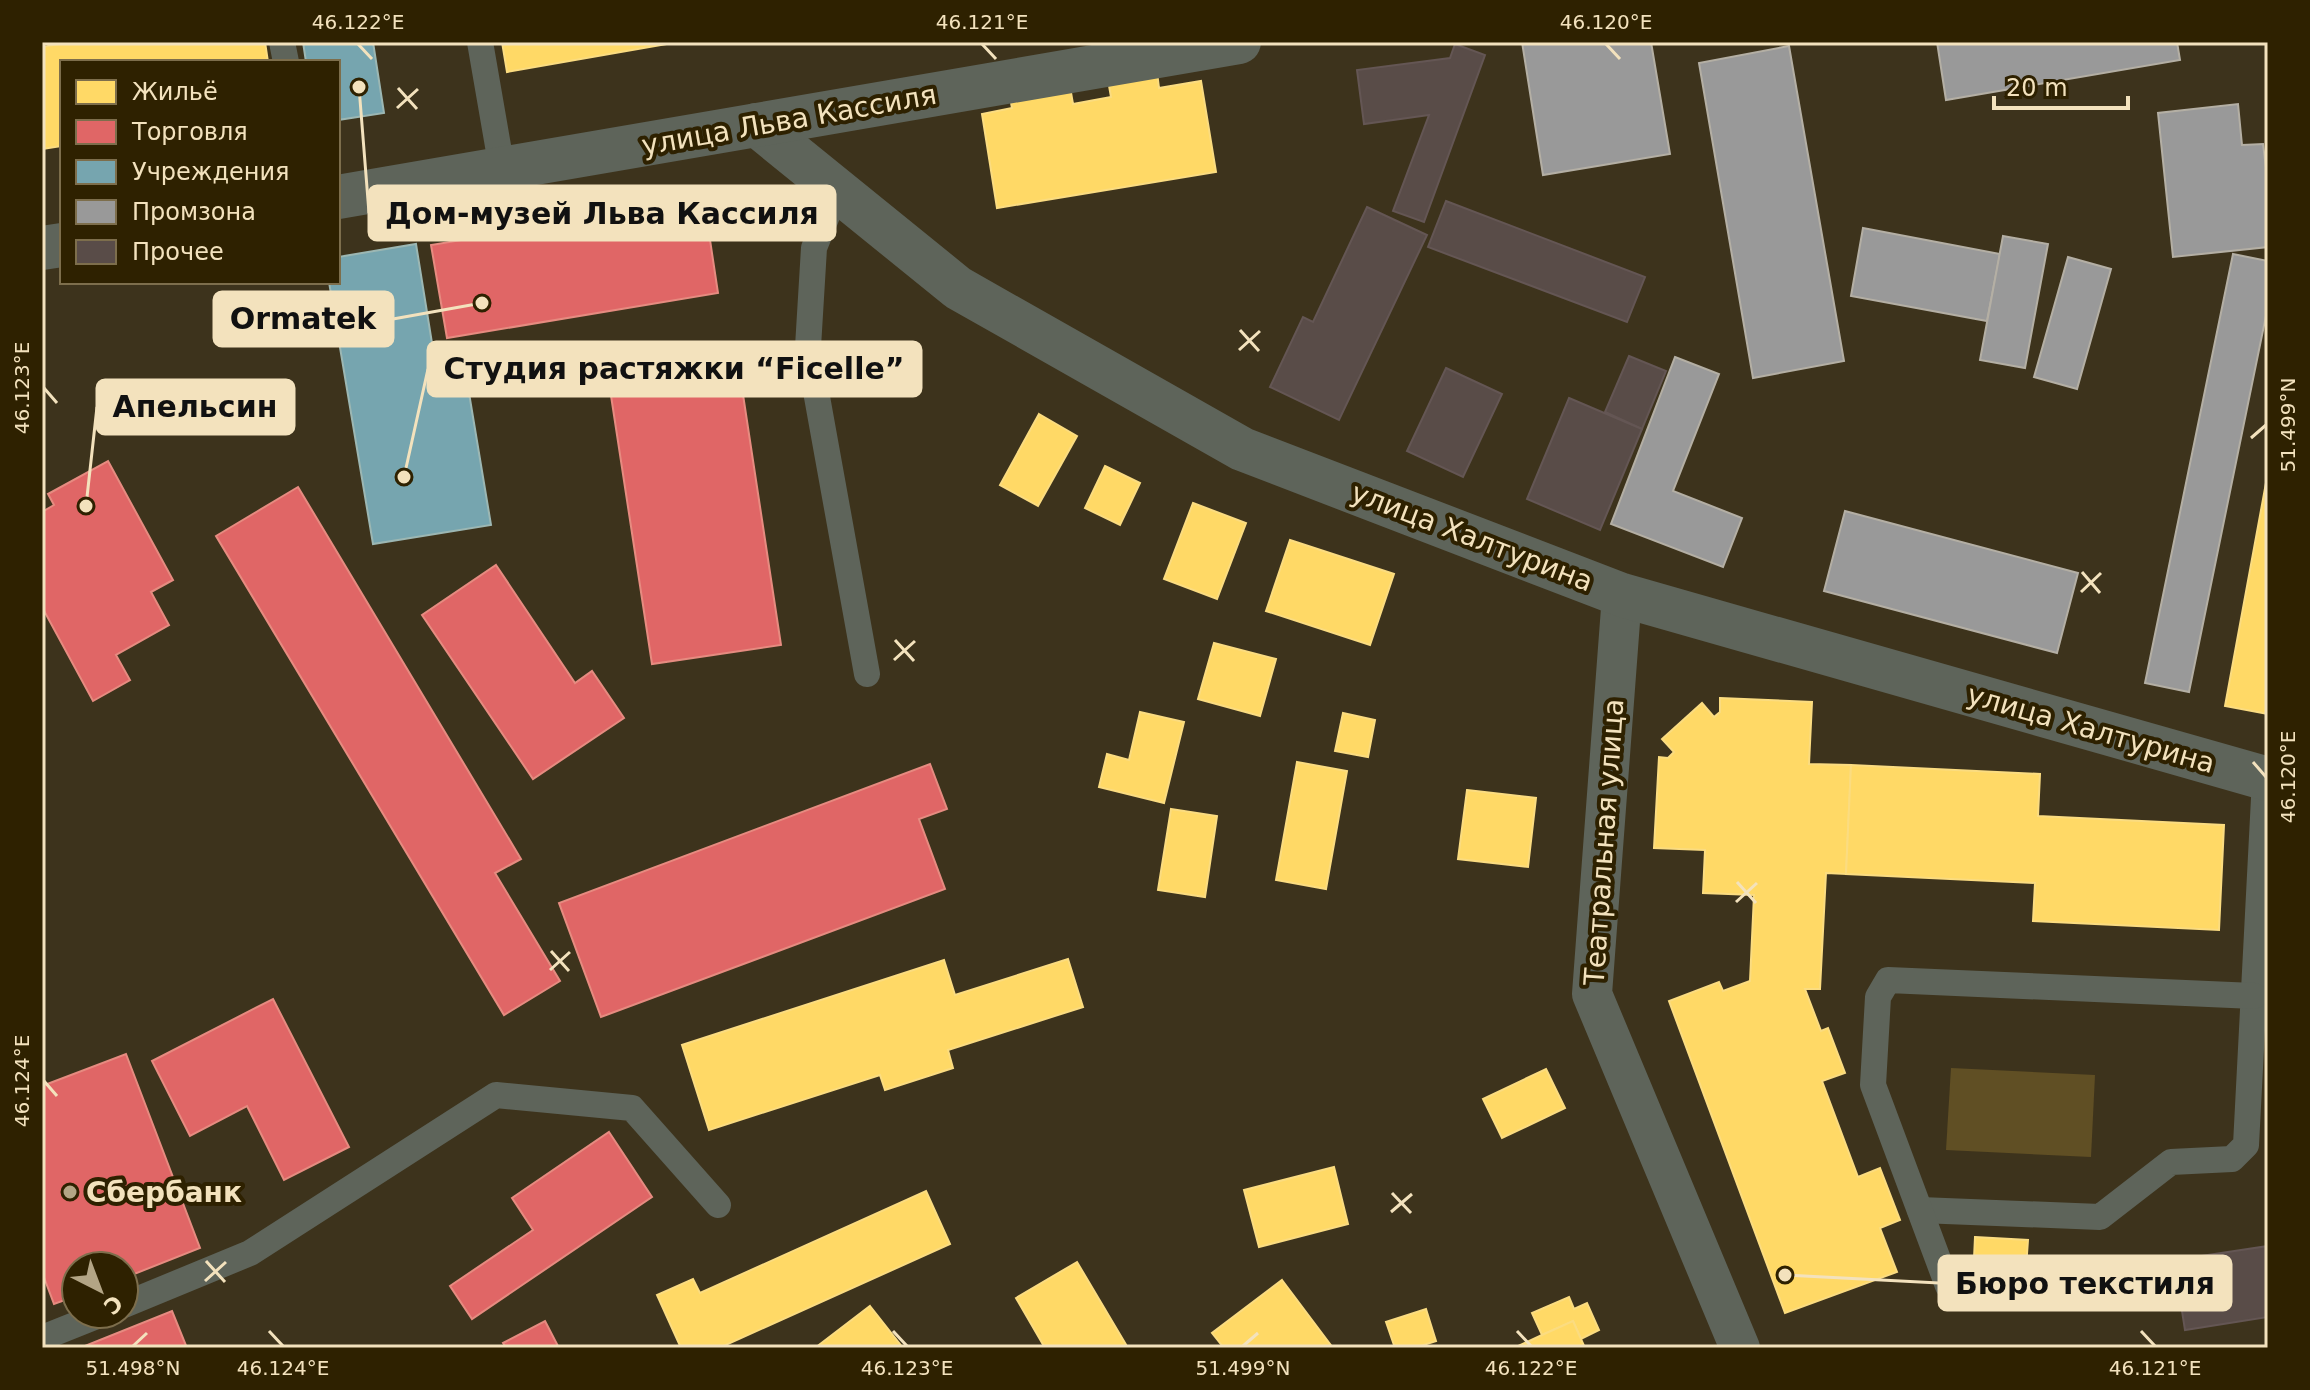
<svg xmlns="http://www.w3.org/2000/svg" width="2310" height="1390" viewBox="0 0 2310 1390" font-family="'DejaVu Sans',sans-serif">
<rect width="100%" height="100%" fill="#3d331c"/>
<path fill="#604f24" d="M1951,1068l144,7 -4,82 -145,-7z"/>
<g fill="#ffd966" stroke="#fbdc80" stroke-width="2">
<path d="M70,42h195l3,20h-206v84l-20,3v-102z"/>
<path d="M502,42h176l-171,30z"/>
<path d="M1157,72l2,16 42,-7 15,91 -219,36 -15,-94 30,-6 -2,-11 60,-10 3,17 38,-7 -3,-17z"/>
<path d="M1039,414l38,22 -39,70 -38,-21z"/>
<path d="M1105,466l35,17 -20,42 -35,-17z"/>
<path d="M2268,472v242l-43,-8z"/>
<path d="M1193,503l53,20 -29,76 -53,-20z"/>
<path d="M1290,540l104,34 -24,71 -104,-34z"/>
<path d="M1214,643l62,16 -16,57 -62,-17z"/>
<path d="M1720,698l92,4 -3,62 42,1 -5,109 -20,-1 -6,116h-15l16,42 7,-3 17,45 -23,8 36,96 22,-9 20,52 -20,8 17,44 -112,41 -116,-312 50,-19 4,9 27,-10 4,-86 -51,-2 2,-43 -51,-2 5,-91 9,1 6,-6 -12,-13 40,-36 12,14 6,-5z"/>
<path d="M1140,712l44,10 -20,81 -65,-16 8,-33 22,6z"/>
<path d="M1343,713l32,7 -7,37 -33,-6z"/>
<path d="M1297,762l50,9 -21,118 -50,-9z"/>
<path d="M1851,765l189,9 -2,42 186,9 -5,105 -186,-9 2,-38 -189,-9z"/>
<path d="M1467,790l69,8 -8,69 -70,-8z"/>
<path d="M1171,809l46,7 -12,81 -47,-7z"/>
<path d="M1068,959l15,48 -135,43 5,18 -68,22 -5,-15 -171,55 -27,-85 262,-85 11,35z"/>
<path d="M1546,1069l19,39 -63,30 -19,-39z"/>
<path d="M1334,1167l14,57 -89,23 -15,-57z"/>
<path d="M926,1191l24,53 -231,104h-38l-24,-53 36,-16 7,14z"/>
<path d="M1975,1237l53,3 -3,42 -52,-2z"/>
<path d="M1077,1262l51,86h-83l-29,-50z"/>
<path d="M1282,1280l51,68h-109l-12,-15z"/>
<path d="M1569,1297l5,12 13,-6 12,27 -18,9 -8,-18 -31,14 -10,-22z"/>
<path d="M870,1306l33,42h-88z"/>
<path d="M1426,1309l10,32 -22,7h-19l-9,-26z"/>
<path d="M1573,1321l12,27h-71l28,-13z"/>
</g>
<g fill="#e06666" stroke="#e68b80" stroke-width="2">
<path d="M704,200l14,93 -271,45 -16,-93z"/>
<path d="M737,355l44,290 -129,19 -44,-288z"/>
<path d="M108,461l65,119 -22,12 18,33 -53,30 14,25 -37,21 -51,-94v-95l12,-7 -6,-11z"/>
<path d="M298,487l223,372 -26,14 65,108 -56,34 -288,-479z"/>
<path d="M496,565l79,118 17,-12 32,47 -91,61 -111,-164z"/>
<path d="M930,764l17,45 -28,10 26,70 -344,128 -42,-114z"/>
<path d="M273,999l76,148 -65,33 -37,-74 -57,30 -38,-75z"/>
<path d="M126,1054l74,194 -76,30v-12h-48v30l-22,8 -12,-32v-186z"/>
<path d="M609,1132l43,65 -180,122 -22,-33 83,-56 -21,-32z"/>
<path d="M172,1311l15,37h-107z"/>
<path d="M545,1321l14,27h-53l-3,-5z"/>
</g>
<g fill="#76a5af" stroke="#9cb7b3" stroke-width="2">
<path d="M303,42h70l11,71 -46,7v-58h-32z"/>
<path d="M416,244l20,124 28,-5 27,162 -118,19 -44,-262h9v-25z"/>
</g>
<g fill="#999" stroke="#b4afa4" stroke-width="2">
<path d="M1522,42h129l19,112 -127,21z"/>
<path d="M1937,42h240l3,18 -234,40z"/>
<path d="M1789,46l55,315 -91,17 -54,-315z"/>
<path d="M2238,104l4,41 21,-1 5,40v63l-95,10 -15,-144z"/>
<path d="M1863,228l137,26 -13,67 -136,-25z"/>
<path d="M2003,236l45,8 -23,124 -45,-8z"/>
<path d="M2233,254l35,7v45l-79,386 -44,-9z"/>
<path d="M2068,257l43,12 -34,120 -43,-12z"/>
<path d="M1675,357l44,17 -46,117 69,27 -19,49 -112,-43z"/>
<path d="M1845,511l233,62 -21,80 -233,-62z"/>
</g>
<g fill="#594c48" stroke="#645654" stroke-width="2">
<path d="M1455,44l30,11 -61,167 -31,-11 36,-96 -65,9 -7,-54 93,-12z"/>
<path d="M1446,201l199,76 -18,45 -199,-75z"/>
<path d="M1367,207l60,28 -88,185 -69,-33 33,-70 10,5z"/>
<path d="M1629,356l37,15 -24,58 -37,-17z"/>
<path d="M1446,368l56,26 -39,83 -56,-26z"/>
<path d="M1569,398l73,31 -42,101 -73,-31z"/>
<path d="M2268,1246v71l-83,13 -11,-70z"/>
</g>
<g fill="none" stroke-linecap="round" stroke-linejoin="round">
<g stroke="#5e645a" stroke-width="26">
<path d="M282,42l4,20"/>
<path d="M480,42l22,127"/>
<path d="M837,191l-23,57 -6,99 59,327"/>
<path d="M1920,1210l180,7 71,-55 61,-3 14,-14 19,-366"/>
<path d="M1948,1286l-75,-201 5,-88 10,-17 366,16"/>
<path d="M124,1305l126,-52 246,-158 136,13 86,97"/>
<path d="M42,1338l60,-24"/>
</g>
<path stroke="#5e645a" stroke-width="40" d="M1622,595l-30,399 148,354"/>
<g stroke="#5e645a" stroke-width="44">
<path d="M757,125l201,163 284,161 380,146 646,184"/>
<path d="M338,197l901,-155"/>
<path d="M42,248l20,-3"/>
</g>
</g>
<path fill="none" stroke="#f3e2bd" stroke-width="3" d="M358,44l14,15M982,44l14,15M1606,44l14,15M398,88l19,21M397,108l21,-19M1240,330l19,21M1239,350l21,-19M44,388l13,15M2251,438l15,-13M2082,572l18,21M2081,592l20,-19M895,640l19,21M894,660l21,-19M2253,762l13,15M1737,882l19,21M1736,902l21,-19M551,951l18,20M550,970l20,-18M44,1081l13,15M1392,1193l19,20M1391,1212l21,-18M206,1261l19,21M205,1281l21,-19M269,1331l14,15M893,1331l14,15M1517,1331l14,15M2141,1331l14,15M133,1346l14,-13M1243,1346l15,-13"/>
<circle fill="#b3a585" stroke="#2e2100" stroke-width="3" cx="70" cy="1192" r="8"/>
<g text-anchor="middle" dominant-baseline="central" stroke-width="8" stroke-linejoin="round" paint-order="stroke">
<g font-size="28" fill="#f3e2bd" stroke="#2e2100">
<text transform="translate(789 120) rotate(-10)">улица Льва Кассиля</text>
<text transform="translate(1472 537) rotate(21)">улица Халтурина</text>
<text transform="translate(2091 729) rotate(16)">улица Халтурина</text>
<text transform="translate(1604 842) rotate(-86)">Театральная улица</text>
</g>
<g font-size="28" font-weight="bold" fill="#f3e2bd" stroke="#2e2100" text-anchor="start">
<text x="86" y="1192">Сбербанк</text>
</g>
</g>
<path fill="none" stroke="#f3e2bd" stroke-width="3" d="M359 87L369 213M482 303L393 319M404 477L428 369M86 506L97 407M1785 1275L1939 1283"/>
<g fill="#f3e2bd" stroke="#2e2100" stroke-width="3">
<circle cx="359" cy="87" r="8"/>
<circle cx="482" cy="303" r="8"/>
<circle cx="404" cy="477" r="8"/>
<circle cx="86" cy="506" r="8"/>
<circle cx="1785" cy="1275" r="8"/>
</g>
<g fill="#f3e2bd" stroke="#f3e2bd" stroke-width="3">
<rect x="369" y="186" width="466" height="54" rx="8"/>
<rect x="214" y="292" width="179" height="54" rx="8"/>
<rect x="428" y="342" width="493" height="54" rx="8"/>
<rect x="97" y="380" width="197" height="54" rx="8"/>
<rect x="1939" y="1256" width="292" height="54" rx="8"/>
</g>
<g font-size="30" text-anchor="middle" font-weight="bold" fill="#111">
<text x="602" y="224">Дом-музей Льва Кассиля</text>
<text x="303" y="329">Ormatek</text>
<text x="674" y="379">Студия растяжки “Ficelle”</text>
<text x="195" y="417">Апельсин</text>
<text x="2085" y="1294">Бюро текстиля</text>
</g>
<rect width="2310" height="1390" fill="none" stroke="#2e2100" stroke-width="88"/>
<rect x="60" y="60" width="280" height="224" fill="#2e2100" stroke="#7d6e4c" stroke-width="2"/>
<rect x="76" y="80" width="40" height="24" fill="#ffd966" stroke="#7d6e4c" stroke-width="2"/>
<text x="132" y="100" font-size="24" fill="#f3e2bd">Жильё</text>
<rect x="76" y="120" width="40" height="24" fill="#e06666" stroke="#7d6e4c" stroke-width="2"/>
<text x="132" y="140" font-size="24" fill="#f3e2bd">Торговля</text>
<rect x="76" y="160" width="40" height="24" fill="#76a5af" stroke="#7d6e4c" stroke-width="2"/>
<text x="132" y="180" font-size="24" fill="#f3e2bd">Учреждения</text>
<rect x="76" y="200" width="40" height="24" fill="#999999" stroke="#7d6e4c" stroke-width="2"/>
<text x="132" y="220" font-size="24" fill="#f3e2bd">Промзона</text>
<rect x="76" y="240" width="40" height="24" fill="#594c48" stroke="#7d6e4c" stroke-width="2"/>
<text x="132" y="260" font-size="24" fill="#f3e2bd">Прочее</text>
<g transform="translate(100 1290) rotate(138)"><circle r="38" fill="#2e2100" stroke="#7d6e4c" stroke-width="2"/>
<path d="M0-6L14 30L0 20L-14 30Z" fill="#b3a585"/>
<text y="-12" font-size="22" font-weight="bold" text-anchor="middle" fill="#f3e2bd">С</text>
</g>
<path d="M1994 96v12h134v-12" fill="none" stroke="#f3e2bd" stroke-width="4"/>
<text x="2006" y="96" font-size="24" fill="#f3e2bd" stroke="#2e2100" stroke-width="6" paint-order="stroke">20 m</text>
<rect x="44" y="44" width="2222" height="1302" fill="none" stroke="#f3e2bd" stroke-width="3"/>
<g font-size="20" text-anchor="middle" fill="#f3e2bd">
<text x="358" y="29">46.122°E</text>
<text x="982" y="29">46.121°E</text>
<text x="1606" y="29">46.120°E</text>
<text transform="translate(22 388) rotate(-90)" y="7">46.123°E</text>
<text transform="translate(2288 425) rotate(-90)" y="7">51.499°N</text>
<text transform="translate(2288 777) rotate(-90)" y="7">46.120°E</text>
<text transform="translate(22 1081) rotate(-90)" y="7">46.124°E</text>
<text x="133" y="1375">51.498°N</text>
<text x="283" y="1375">46.124°E</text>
<text x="907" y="1375">46.123°E</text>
<text x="1243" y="1375">51.499°N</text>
<text x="1531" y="1375">46.122°E</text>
<text x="2155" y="1375">46.121°E</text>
</g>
</svg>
